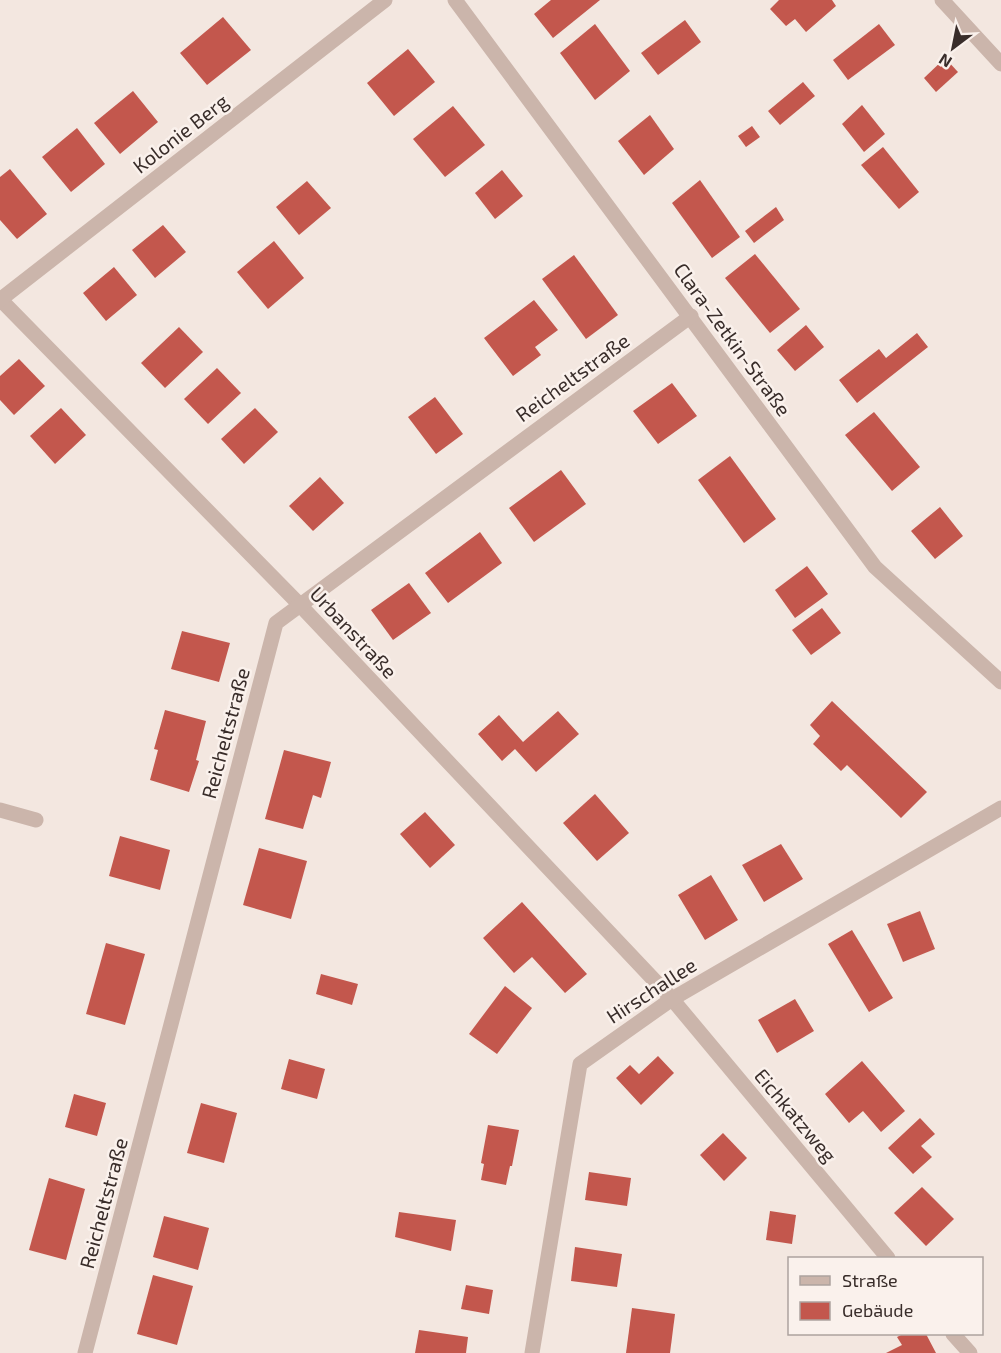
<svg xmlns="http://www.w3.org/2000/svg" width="1001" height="1353" viewBox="0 0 1001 1353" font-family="'Exo 2',sans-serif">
<rect width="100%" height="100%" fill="#f3e7e0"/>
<g fill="#c3574d">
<path d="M551,0h49l-47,38 -19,-24z"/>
<path d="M779,0h53l4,6 -30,26 -11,-13 -9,7 -16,-17z"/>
<path d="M223,17l28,33 -44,35 -27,-32z"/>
<path d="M685,20l16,22 -43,33 -17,-22z"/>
<path d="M595,24l35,47 -35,29 -35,-47z"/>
<path d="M879,24l16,21 -47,35 -15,-20z"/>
<path d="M408,49l27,33 -41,34 -27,-33z"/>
<path d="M945,58l13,14 -22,20 -12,-14z"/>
<path d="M803,82l12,14 -35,29 -12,-14z"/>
<path d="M133,91l25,31 -38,32 -26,-31z"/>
<path d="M862,105l23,29 -21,18 -22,-28z"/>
<path d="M453,106l32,39 -40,32 -32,-38z"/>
<path d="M650,115l24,34 -30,26 -26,-34z"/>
<path d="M752,126l8,11 -14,10 -8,-11z"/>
<path d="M77,128l28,36 -34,28 -29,-35z"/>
<path d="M883,147l36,45 -20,17 -38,-44z"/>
<path d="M10,169l37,45 -30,25 -17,-19v-43z"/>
<path d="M502,170l21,26 -28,23 -20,-26z"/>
<path d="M700,180l40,57 -28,21 -40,-55z"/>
<path d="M307,181l24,27 -32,27 -23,-28z"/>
<path d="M776,207l8,13 -30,23 -9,-12z"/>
<path d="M163,225l23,27 -31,26 -23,-28z"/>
<path d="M274,241l30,37 -36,31 -31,-37z"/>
<path d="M755,254l45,55 -30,24 -45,-55z"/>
<path d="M574,255l44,60 -32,24 -44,-60z"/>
<path d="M114,267l23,28 -31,26 -23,-28z"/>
<path d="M534,300l24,30 -23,17 6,8 -28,21 -29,-38z"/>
<path d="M806,325l18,22 -29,24 -18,-21z"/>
<path d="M179,327l24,25 -38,36 -24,-25z"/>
<path d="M917,333l11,14 -71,56 -18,-23 40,-31 7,9z"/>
<path d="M19,359l26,27 -31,29 -14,-15v-24z"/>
<path d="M217,368l24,25 -33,31 -24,-25z"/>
<path d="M672,383l25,33 -39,28 -25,-33z"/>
<path d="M435,397l28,37 -27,20 -28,-37z"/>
<path d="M61,408l25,27 -31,29 -25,-28z"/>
<path d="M255,408l23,24 -34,32 -23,-25z"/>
<path d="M874,412l46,55 -28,24 -47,-56z"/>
<path d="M730,456l46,63 -32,24 -46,-63z"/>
<path d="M561,470l25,34 -52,38 -25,-34z"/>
<path d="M320,477l24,26 -31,28 -24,-25z"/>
<path d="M940,507l23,29 -28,23 -24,-28z"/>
<path d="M480,532l22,31 -54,40 -23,-30z"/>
<path d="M807,566l21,28 -33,24 -20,-28z"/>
<path d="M409,583l22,30 -38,27 -22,-30z"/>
<path d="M822,608l19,25 -30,22 -19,-25z"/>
<path d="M182,631l48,12 -11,39 -48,-13z"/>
<path d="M832,701l95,91 -26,26 -54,-53 -6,6 -28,-27 7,-8 -10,-11z"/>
<path d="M165,710l41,11 -10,39 3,1 -10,31 -39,-12 8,-30 -4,-1z"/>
<path d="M558,711l21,23 -43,38 -21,-23 -13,12 -24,-27 21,-19 24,27z"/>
<path d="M284,750l47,12 -10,36 -8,-3 -10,34 -38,-10z"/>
<path d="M595,794l34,39 -32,28 -34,-38z"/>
<path d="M425,812l30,33 -25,23 -30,-34z"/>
<path d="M120,836l50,14 -10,40 -51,-14z"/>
<path d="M781,844l22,35 -39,23 -22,-37z"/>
<path d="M259,848l48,13 -16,58 -48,-14z"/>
<path d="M711,875l27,45 -33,20 -27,-45z"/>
<path d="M522,902l65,72 -22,19 -33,-36 -18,16 -31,-35z"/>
<path d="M920,911l15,38 -32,13 -16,-38z"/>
<path d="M852,930l41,68 -24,14 -41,-68z"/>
<path d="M106,943l39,11 -20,71 -39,-11z"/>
<path d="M321,974l37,10 -6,21 -36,-11z"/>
<path d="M505,986l27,22 -35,46 -28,-20z"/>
<path d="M795,999l19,32 -37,22 -19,-33z"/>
<path d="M658,1056l16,17 -33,32 -25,-27 14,-13 9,9z"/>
<path d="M289,1059l36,10 -8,30 -36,-10z"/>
<path d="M862,1061l43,50 -24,21 -18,-21 -14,12 -24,-29z"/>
<path d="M74,1094l32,9 -9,33 -32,-9z"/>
<path d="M201,1103l36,10 -13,50 -37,-10z"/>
<path d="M920,1118l15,16 -14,12 11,11 -19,17 -25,-26z"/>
<path d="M488,1125l31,5 -7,36h-2l-4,19 -25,-5 3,-16 -3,-1z"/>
<path d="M723,1133l24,25 -23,23 -24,-26z"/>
<path d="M589,1172l42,6 -4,28 -42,-6z"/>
<path d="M49,1178l36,11 -19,71 -37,-10z"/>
<path d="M922,1187l32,32 -28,27 -32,-33z"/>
<path d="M770,1211l26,4 -4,29 -26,-4z"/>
<path d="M399,1212l57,8 -5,31 -56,-14z"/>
<path d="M164,1216l45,12 -11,42 -45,-13z"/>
<path d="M575,1247l47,7 -5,33 -46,-6z"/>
<path d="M153,1275l40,11 -16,59 -40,-11z"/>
<path d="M466,1285l27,5 -4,24 -28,-5z"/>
<path d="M632,1308l43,6 -5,39h-44z"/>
<path d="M419,1330l49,7 -2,16h-51z"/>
<path d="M903,1334h23l10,19h-50l16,-8 -5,-8z"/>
</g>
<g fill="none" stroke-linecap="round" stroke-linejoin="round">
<g stroke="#cbb5ab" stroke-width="15">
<path d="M455,0l420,567 126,115"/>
<path d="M942,0l59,64"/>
<path d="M0,299l299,305 373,395 216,259"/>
<path d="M1,299l384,-299"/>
<path d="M0,810l36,10"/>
<path d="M953,1334l17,19"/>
<path d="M85,1353l191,-730 415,-307"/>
<path d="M532,1353l48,-289 92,-65 329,-191"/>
</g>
</g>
<g text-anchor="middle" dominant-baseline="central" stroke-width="5" stroke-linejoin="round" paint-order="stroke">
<g font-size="20" fill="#392d2a" stroke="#faf1ec">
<text transform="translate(180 133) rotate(-38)">Kolonie Berg</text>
<text transform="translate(733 339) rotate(54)">Clara-Zetkin-Straße</text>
<text transform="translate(572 377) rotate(-36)">Reicheltstraße</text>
<text transform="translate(354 632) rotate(47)">Urbanstraße</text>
<text transform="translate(225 733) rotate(-75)">Reicheltstraße</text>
<text transform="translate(651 990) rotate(-33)">Hirschallee</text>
<text transform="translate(796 1115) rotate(50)">Eichkatzweg</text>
<text transform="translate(103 1203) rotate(-75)">Reicheltstraße</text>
</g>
</g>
<rect x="788" y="1257" width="195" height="78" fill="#faf1ec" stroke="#ada39e" stroke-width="1.5"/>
<rect x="800" y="1276" width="30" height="9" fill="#cbb5ab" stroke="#ada39e" stroke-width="1.5"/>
<text x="842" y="1287" font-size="18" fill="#392d2a">Straße</text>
<rect x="800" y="1302" width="30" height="18" fill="#c3574d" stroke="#ada39e" stroke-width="1.5"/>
<text x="842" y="1317" font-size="18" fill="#392d2a">Gebäude</text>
<g transform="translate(953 48) rotate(212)" stroke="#faf1ec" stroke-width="4.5" paint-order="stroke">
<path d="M0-4.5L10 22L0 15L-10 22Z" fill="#392d2a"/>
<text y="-9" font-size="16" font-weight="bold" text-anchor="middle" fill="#392d2a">N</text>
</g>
</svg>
